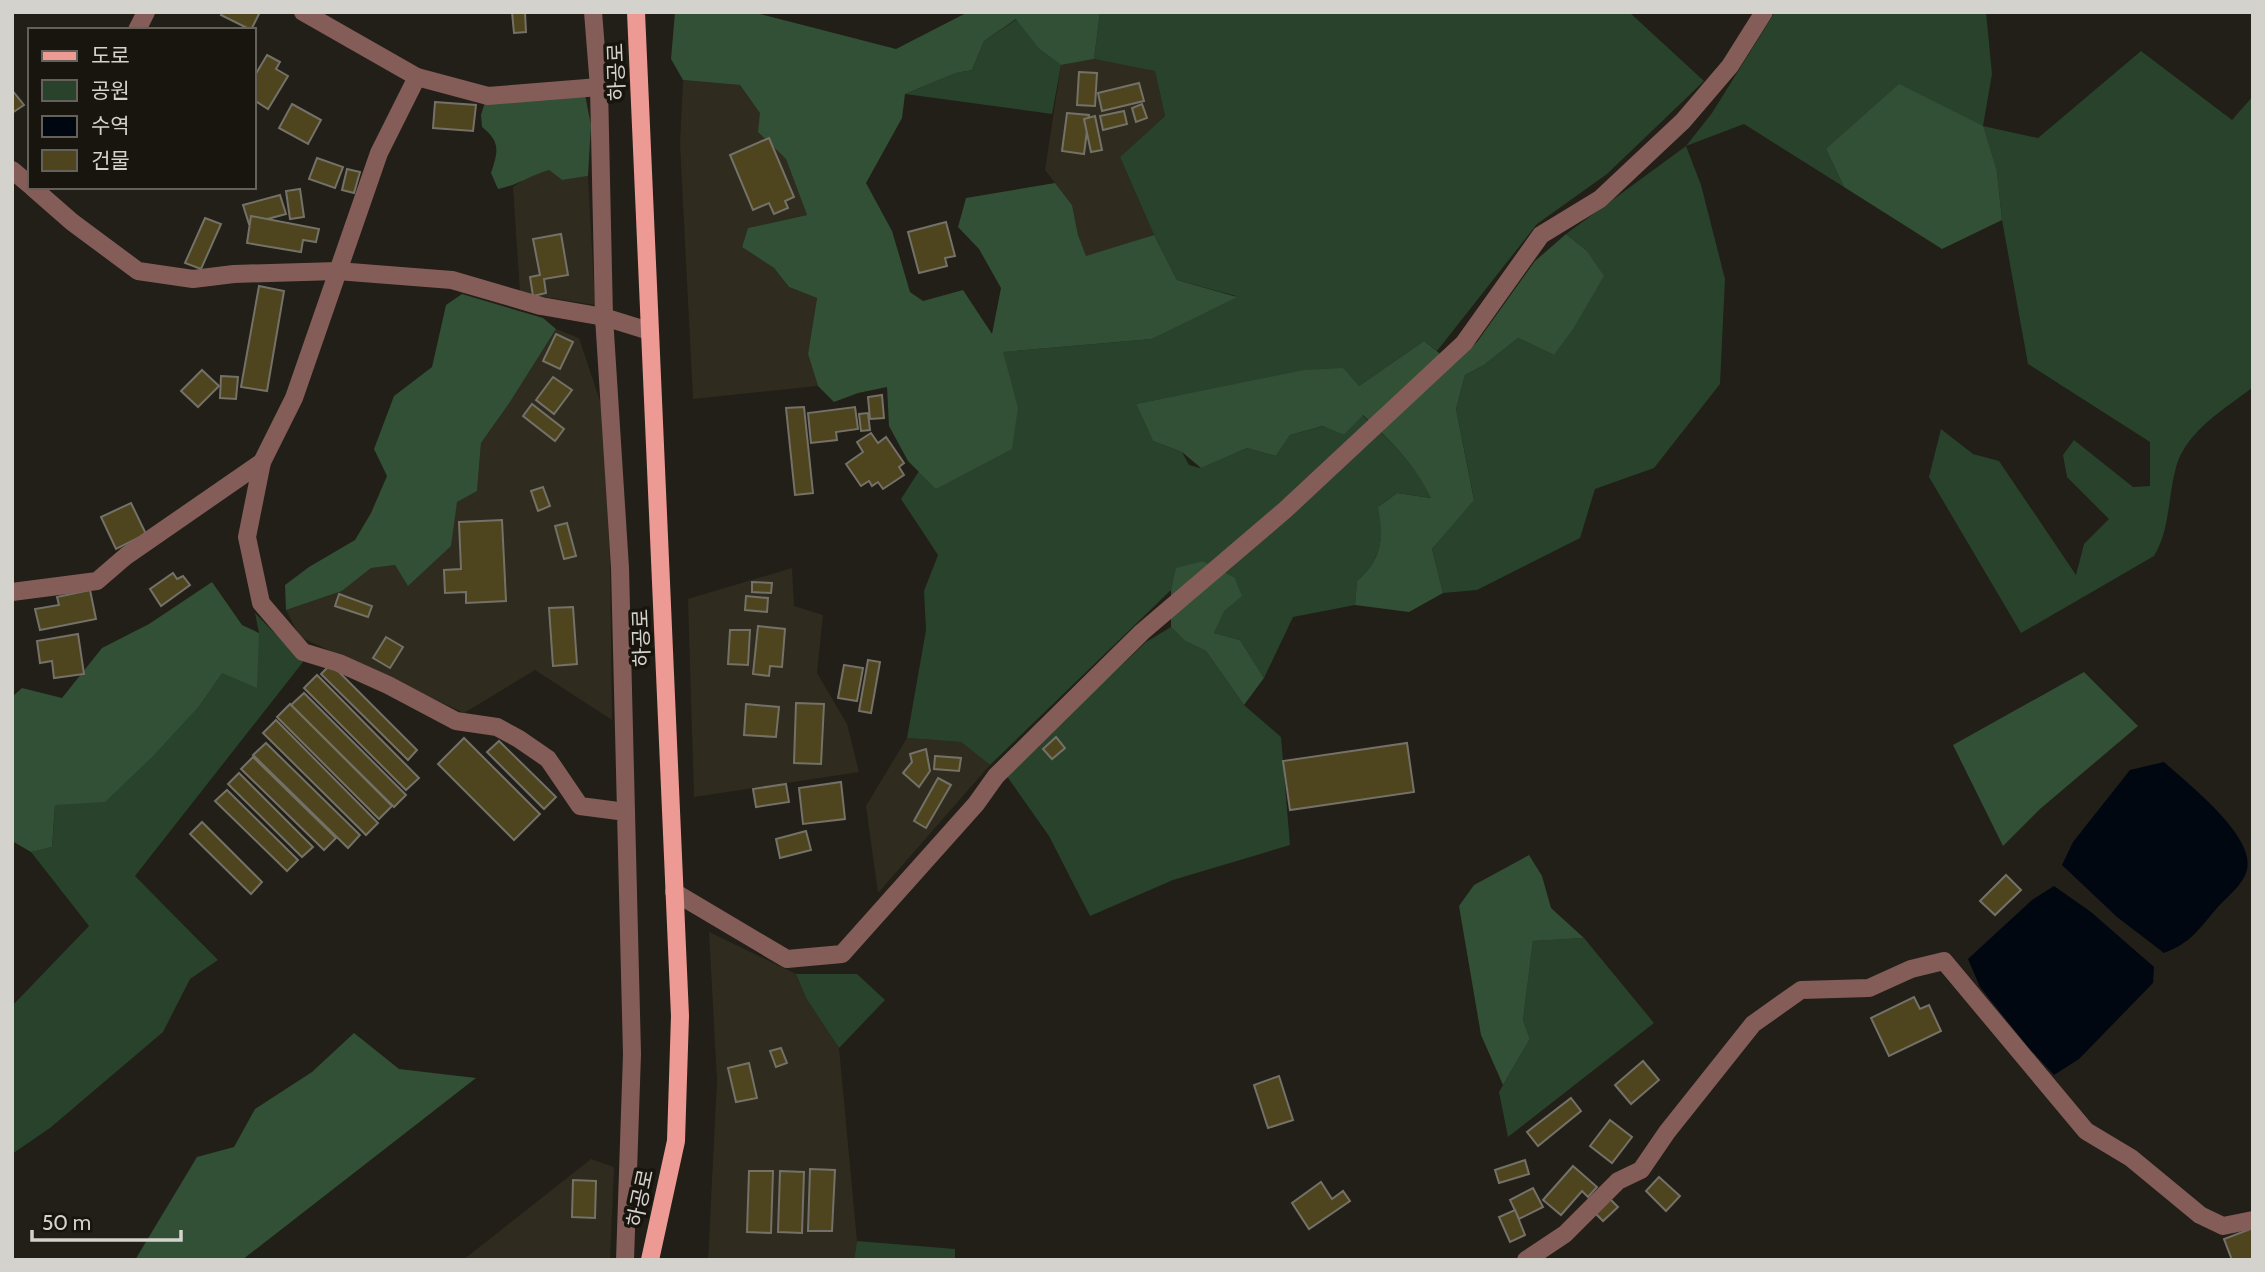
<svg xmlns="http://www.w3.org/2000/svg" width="2265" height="1272" viewBox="0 0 2265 1272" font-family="Cabin,'Noto Sans KR',sans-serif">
<rect width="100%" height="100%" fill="#211f17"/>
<g fill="#2f2b1e">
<path d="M1094,59l61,11 10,46 -45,41 34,78 -68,22 -8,-22 -6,-30 -27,-35 16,-105z"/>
<path d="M683,80l57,5 21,28 -2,19 27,27 21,56 -59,13 -6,19 32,21 15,19 28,11 -9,56 10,32 -125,13 -13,-255z"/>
<path d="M549,170l13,10 26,-4 7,129 -75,-12 -7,-106 16,-11z"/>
<path d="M556,329l23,9 23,69 8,151 2,162 -77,-50 -71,43 -164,-76 -14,-27 56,-19 29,-23 24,-3 14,20 48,-83 20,-12 4,-47 29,-41z"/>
<path d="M792,568l2,38 29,9 -6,58 30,51 12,48 -165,25 -6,-198z"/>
<path d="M907,738l54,4 29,23 -112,128 -12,-87z"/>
<path d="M709,932l87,42 10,24 33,50 18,193 -3,19h-146l9,-180z"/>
<path d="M591,1159l23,8 -4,93h-147z"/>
</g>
<g fill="#28422c">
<path d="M1100,12h529l75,69 -97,93 -70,50 -100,127 -13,-10 -65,45 -146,3 -77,15 17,37 29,11 7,13 11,3 47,-20 29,8 14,-21 34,-9 20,9 18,-20c28,25 53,49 70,83l-35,-5 -18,13c5,32 3,53 -22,75l-2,24 -62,12 -29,61 -24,-38 -26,-7 20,-56 -31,-16 -26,8 -6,21 -181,175 -29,-23 -54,-4 19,-108 -2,-39 14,-36 -37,-56 18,-28 18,18 81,-82 -16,-55 150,-13 84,-43 -59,-16 -23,-45 -34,-78 45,-41 -10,-45 -61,-12z"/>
<path d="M1775,12h211l6,62 -9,52 55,12 103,-87 91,69 21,-24v291c-28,22 -67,44 -77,80 -8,29 -6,63 -22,89l-133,77 -92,-156 12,-48 32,25 26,7 77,114 8,-31 25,-25 -42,-42 -4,-22 11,-15 59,47 17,-1v-44l-122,-78 -26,-144 -5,-48 -171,-23 18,38 -100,-63 -58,22 15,39 24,94 -5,105 -66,84 -59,21 -15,49 -103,52 -34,3 -11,-44 42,-50 -18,-90 9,-34 19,-10 34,-27 36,17 32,-105 -20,-16 120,-88 26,-33z"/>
<path d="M1017,19l22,30 22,16 -9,49 -147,-20 51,-21 16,-3 12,-29z"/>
<path d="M255,613l48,49 -168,214 83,84 -28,19 -27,53 -113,96 -38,26v-148l77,-80 -58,-74 21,-5 3,-42 145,-100 22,-33 37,-39z"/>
<path d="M1171,627l14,14 21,10 38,54 37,32 9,108 -117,35 -83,36 -41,-80 -43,-61 140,-133z"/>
<path d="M1584,938l70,85 -146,114 -9,-45 31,-53 -7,-19 10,-79z"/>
<path d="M796,974h61l28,26 -46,48 -33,-50z"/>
<path d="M857,1241l98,8v11h-101z"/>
</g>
<g fill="#325035">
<path d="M675,12h77l144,37 72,-37h132l-6,47 -33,6 -22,-16 -23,-30 -32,22 -12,29 -16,3 -51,21 -3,24 -36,65 26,48 18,61 13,9 40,-11 29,44 9,-46 -22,-39 -21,-22 8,-29 89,-15 17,22 6,30 8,21 68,-21 23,45 60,17 -85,42 -149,13 15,55 -6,42 -76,40 -28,-28 -19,-35 -2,-39 -29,6 -24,9 -16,-16 -10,-32 9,-56 -28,-11 -15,-19 -32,-21 6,-19 59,-13 -21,-56 -28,-27 2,-19 -20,-28 -57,-5 -12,-21z"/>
<path d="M1899,84l84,42 14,46 5,48 -60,29 -98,-62 -18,-38z"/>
<path d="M585,95l6,30 -3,51 -26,4 -13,-10c-18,5 -33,16 -51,19l-7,-16c7,-21 10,-31 -9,-46l-1,-12 4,-13z"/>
<path d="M1566,234l20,16 18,26 -31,53 -19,26 -36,-17 -34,27 -19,10 -9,34 18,91 -42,49 11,44 -34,19 -54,-7 2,-24c25,-22 27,-42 21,-74l19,-14 34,5c-16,-34 -41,-58 -68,-83l-19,20 -21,-9 -33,9 -14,21 -29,-8 -46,20 -19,-16 -29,-11 -17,-37 168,-34 39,-2 16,18 65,-45 29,23 24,-22 58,-81z"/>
<path d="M462,294l81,24 13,11 -46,73 -29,41 -4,48 -20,11 -6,44 -43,40 -13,-21 -24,3 -29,23 -56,19 -1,-25 24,-18 46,-27 16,-27 16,-37 -13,-27 20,-53 38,-29 14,-62z"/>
<path d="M1203,561l31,16 8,19 -18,15 -10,22 26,7 24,38 -20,27 -38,-54 -21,-10 -14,-14v-37l5,-22z"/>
<path d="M212,582l30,43 17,8 -2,55 -35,-15 -22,32 -47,51 -48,46 -50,3 -3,42 -21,5 -19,-11v-144l10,-9 40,10 40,-50 47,-24z"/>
<path d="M2084,672l54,54 -98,83 -37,37 -50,-101z"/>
<path d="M1529,855l13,21 9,32 33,30 -51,3 -10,79 7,19 -27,46 -22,-50 -22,-129 15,-21z"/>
<path d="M354,1033l45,36 77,9 -234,182h-107l62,-103 37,-10 21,-38 57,-37z"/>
</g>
<g fill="#000711">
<path d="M2164,762c23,21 92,74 83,108 -4,15 -20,27 -30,38 -18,21 -26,35 -53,45l-47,-36 -55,-52 11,-23 57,-72z"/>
<path d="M2054,886l37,26 63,55 -1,16 -74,76 -25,16 -26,-28 -48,-60 -12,-28 64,-59z"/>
</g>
<g fill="#4e441e" stroke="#737168" stroke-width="2">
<path d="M223,12h37l-9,18 -30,-15z"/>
<path d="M512,12h13l1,20 -12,1z"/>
<path d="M267,55l13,7 -4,7 12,7 -20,33 -14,-9v-23z"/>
<path d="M1079,72l18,1 -2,33 -18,-1z"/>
<path d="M1139,83l5,18 -42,10 -4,-18z"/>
<path d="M12,90l12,15 -12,8z"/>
<path d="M435,102l41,3 -3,26 -40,-3z"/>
<path d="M292,104l29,16 -13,24 -29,-16z"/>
<path d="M1142,104l5,14 -11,4 -4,-14z"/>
<path d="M1124,111l3,13 -24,6 -3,-14z"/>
<path d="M1067,113l22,2 -5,39 -22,-3z"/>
<path d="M1095,116l7,34 -11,2 -7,-33z"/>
<path d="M769,138l25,59 -9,4 3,7 -14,6 -5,-11 -16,7 -23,-55z"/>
<path d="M317,158l26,9 -8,21 -26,-9z"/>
<path d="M347,169l13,3 -6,21 -12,-3z"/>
<path d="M300,189l4,28 -14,2 -4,-28z"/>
<path d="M280,195l6,19 -37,10 -6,-19z"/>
<path d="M251,216l68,13 -3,13 -13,-2 -2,12 -54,-9z"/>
<path d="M205,218l16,6 -20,45 -16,-6z"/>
<path d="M946,222l9,34 -10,2 2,8 -28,7 -11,-41z"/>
<path d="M561,234l7,41 -24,4 2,14 -13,3 -3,-19 10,-2 -7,-36z"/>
<path d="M259,286l25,5 -17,100 -26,-4z"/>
<path d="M556,334l17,8 -13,27 -17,-8z"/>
<path d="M202,370l17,16 -21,21 -17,-16z"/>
<path d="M221,376l17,1 -2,22 -16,-1z"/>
<path d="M553,377l19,13 -18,24 -18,-14z"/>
<path d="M882,395l2,23 -14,1 -2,-22z"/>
<path d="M532,404l32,25 -9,12 -32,-25z"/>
<path d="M804,407l9,86 -18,2 -9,-87z"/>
<path d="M855,407l3,22 -22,3 1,8 -26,3 -3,-30z"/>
<path d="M868,413l2,17 -9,1 -2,-17z"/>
<path d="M871,433l7,10 8,-6 18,26 -5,4 5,8 -21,14 -5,-7 -6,4 -3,-5 -8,5 -15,-22 17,-12 -6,-10z"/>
<path d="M543,487l7,19 -12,5 -7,-20z"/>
<path d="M131,503l15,31 -30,15 -15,-32z"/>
<path d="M502,520l4,81 -40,2v-11l-21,1 -1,-23 17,-1 -2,-47z"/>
<path d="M567,523l9,33 -12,3 -9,-33z"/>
<path d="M173,573l4,6 6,-3 7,9 -29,21 -11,-17z"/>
<path d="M752,582l20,1 -1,10 -19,-1z"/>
<path d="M90,590l6,29 -56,11 -5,-21 24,-4 -2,-8z"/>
<path d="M339,594l33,12 -4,11 -33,-11z"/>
<path d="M746,596l22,2 -1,14 -22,-2z"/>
<path d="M573,607l4,57 -24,2 -4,-58z"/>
<path d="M758,626l27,3 -3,38 -12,-1 -1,10 -16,-2z"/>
<path d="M730,630h20l-2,35 -20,-1z"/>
<path d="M78,634l6,40 -30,4 -2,-17 -12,2 -3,-22z"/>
<path d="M386,637l17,10 -13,21 -17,-10z"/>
<path d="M868,660l12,2 -9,51 -12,-2z"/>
<path d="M331,664l86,86 -9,10 -87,-86z"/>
<path d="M844,665l19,3 -6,33 -19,-3z"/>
<path d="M317,675l102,103 -13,12 -102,-102z"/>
<path d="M304,693l102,102 -12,12 -103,-102z"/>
<path d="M796,703l28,1 -3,60 -27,-1z"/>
<path d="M290,704l102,102 -13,13 -102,-102z"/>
<path d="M746,704l33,3 -3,30 -32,-2z"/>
<path d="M276,720l102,103 -12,12 -103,-102z"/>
<path d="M1056,737l9,11 -13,11 -9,-10z"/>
<path d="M464,738l76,76 -26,26 -76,-76z"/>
<path d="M499,741l57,56 -12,12 -57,-57z"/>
<path d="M266,743l94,92 -12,13 -95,-93z"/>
<path d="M1407,743l7,49 -124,18 -7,-49z"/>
<path d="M926,749l4,22 -11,16 -16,-14 9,-11 -2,-8z"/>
<path d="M935,756l26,2 -2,13 -25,-2z"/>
<path d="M253,757l83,81 -12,12 -83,-81z"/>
<path d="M239,773l74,74 -11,10 -74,-73z"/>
<path d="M938,778l13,7 -25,43 -12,-7z"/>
<path d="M841,782l4,37 -42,5 -4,-36z"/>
<path d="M786,784l3,18 -33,5 -3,-18z"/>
<path d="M227,790l71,70 -11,11 -72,-70z"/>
<path d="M202,822l60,60 -11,12 -61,-60z"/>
<path d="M806,831l5,19 -31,8 -4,-19z"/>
<path d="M2006,875l15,15 -26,25 -15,-14z"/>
<path d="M1914,997l6,12 9,-4 12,26 -52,25 -18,-38z"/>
<path d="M781,1048l6,15 -11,4 -6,-16z"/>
<path d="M1643,1061l16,19 -28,24 -16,-19z"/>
<path d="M749,1063l8,35 -21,4 -8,-34z"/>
<path d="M1279,1076l14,44 -25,8 -14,-43z"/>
<path d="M1571,1098l10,13 -43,35 -11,-14z"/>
<path d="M1610,1120l22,17 -20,26 -22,-17z"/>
<path d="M1525,1160l4,14 -30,9 -4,-13z"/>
<path d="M1573,1166l24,21 -9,10 -6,-6 -21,24 -18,-15z"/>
<path d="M810,1169l25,1 -3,61h-24z"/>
<path d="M749,1171h24l-2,62 -24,-1z"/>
<path d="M780,1171l24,1 -2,61 -24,-1z"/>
<path d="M1659,1177l21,19 -14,15 -20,-20z"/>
<path d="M573,1180l23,1 -1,37 -23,-1z"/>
<path d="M1321,1182l11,17 11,-8 7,10 -41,28 -17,-26z"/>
<path d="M1533,1188l10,19 -24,12 -9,-19z"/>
<path d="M1609,1198l9,9 -15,14 -9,-9z"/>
<path d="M1515,1210l10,25 -15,7 -11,-25z"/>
<path d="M2253,1228v32h-21l-8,-21z"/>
</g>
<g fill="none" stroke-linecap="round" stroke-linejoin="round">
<g stroke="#845d59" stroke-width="18">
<path d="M303,12l114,65 71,19 111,-9"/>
<path d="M593,12l6,75 5,230 16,251 6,244"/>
<path d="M137,30l9,-18"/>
<path d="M12,170l18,15"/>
<path d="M32,187l40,35 66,49 55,8 41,-5 103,-3 115,9 89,26 63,11 45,14"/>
<path d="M262,462l-15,75 14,66 42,49 36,11 49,22 68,36 41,6 22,12 29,20 32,47 46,6 6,242 -7,206"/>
<path d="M12,592l85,-11 29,-25 136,-94 32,-64 85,-245 38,-76"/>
<path d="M674,892l113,67 55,-5 134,-150 20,-28 146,-144 143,-122 179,-167 77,-108 59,-36 83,-78 47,-55 34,-54"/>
<path d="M1526,1260l39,-26 53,-53 23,-11 26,-38 86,-108 48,-34 68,-2 42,-19 33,-8 142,170 45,27 69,57 23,11 30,-6"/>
</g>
<path stroke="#ec9a93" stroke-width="18" d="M636,12l44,1004 -4,125 -26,119"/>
</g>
<g text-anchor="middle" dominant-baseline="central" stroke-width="7" stroke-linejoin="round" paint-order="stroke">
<g font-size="21" fill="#d4d2cd" stroke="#18150e">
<text transform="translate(616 72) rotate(-92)">하공로</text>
<text transform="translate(641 638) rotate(-92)">하공로</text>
<text transform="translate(640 1198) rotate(-78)">하공로</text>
</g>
</g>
<rect width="2265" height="1272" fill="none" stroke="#d4d2cd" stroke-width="28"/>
<rect x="28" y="28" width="228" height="161" fill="#18150e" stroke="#63615a" stroke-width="2"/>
<rect x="42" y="51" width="35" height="10" fill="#ec9a93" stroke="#63615a" stroke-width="2"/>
<text x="91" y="63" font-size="21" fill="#d4d2cd">도로</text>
<rect x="42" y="80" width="35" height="21" fill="#28422c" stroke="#63615a" stroke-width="2"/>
<text x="91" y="98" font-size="21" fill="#d4d2cd">공원</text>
<rect x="42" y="116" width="35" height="21" fill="#000711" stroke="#63615a" stroke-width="2"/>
<text x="91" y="133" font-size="21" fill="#d4d2cd">수역</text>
<rect x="42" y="150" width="35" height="21" fill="#4e441e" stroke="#63615a" stroke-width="2"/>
<text x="91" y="168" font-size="21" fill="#d4d2cd">건물</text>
<path d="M32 1230v10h149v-10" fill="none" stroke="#d4d2cd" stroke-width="3.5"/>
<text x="42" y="1230" font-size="21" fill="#d4d2cd" stroke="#18150e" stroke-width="5" paint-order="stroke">50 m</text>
</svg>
